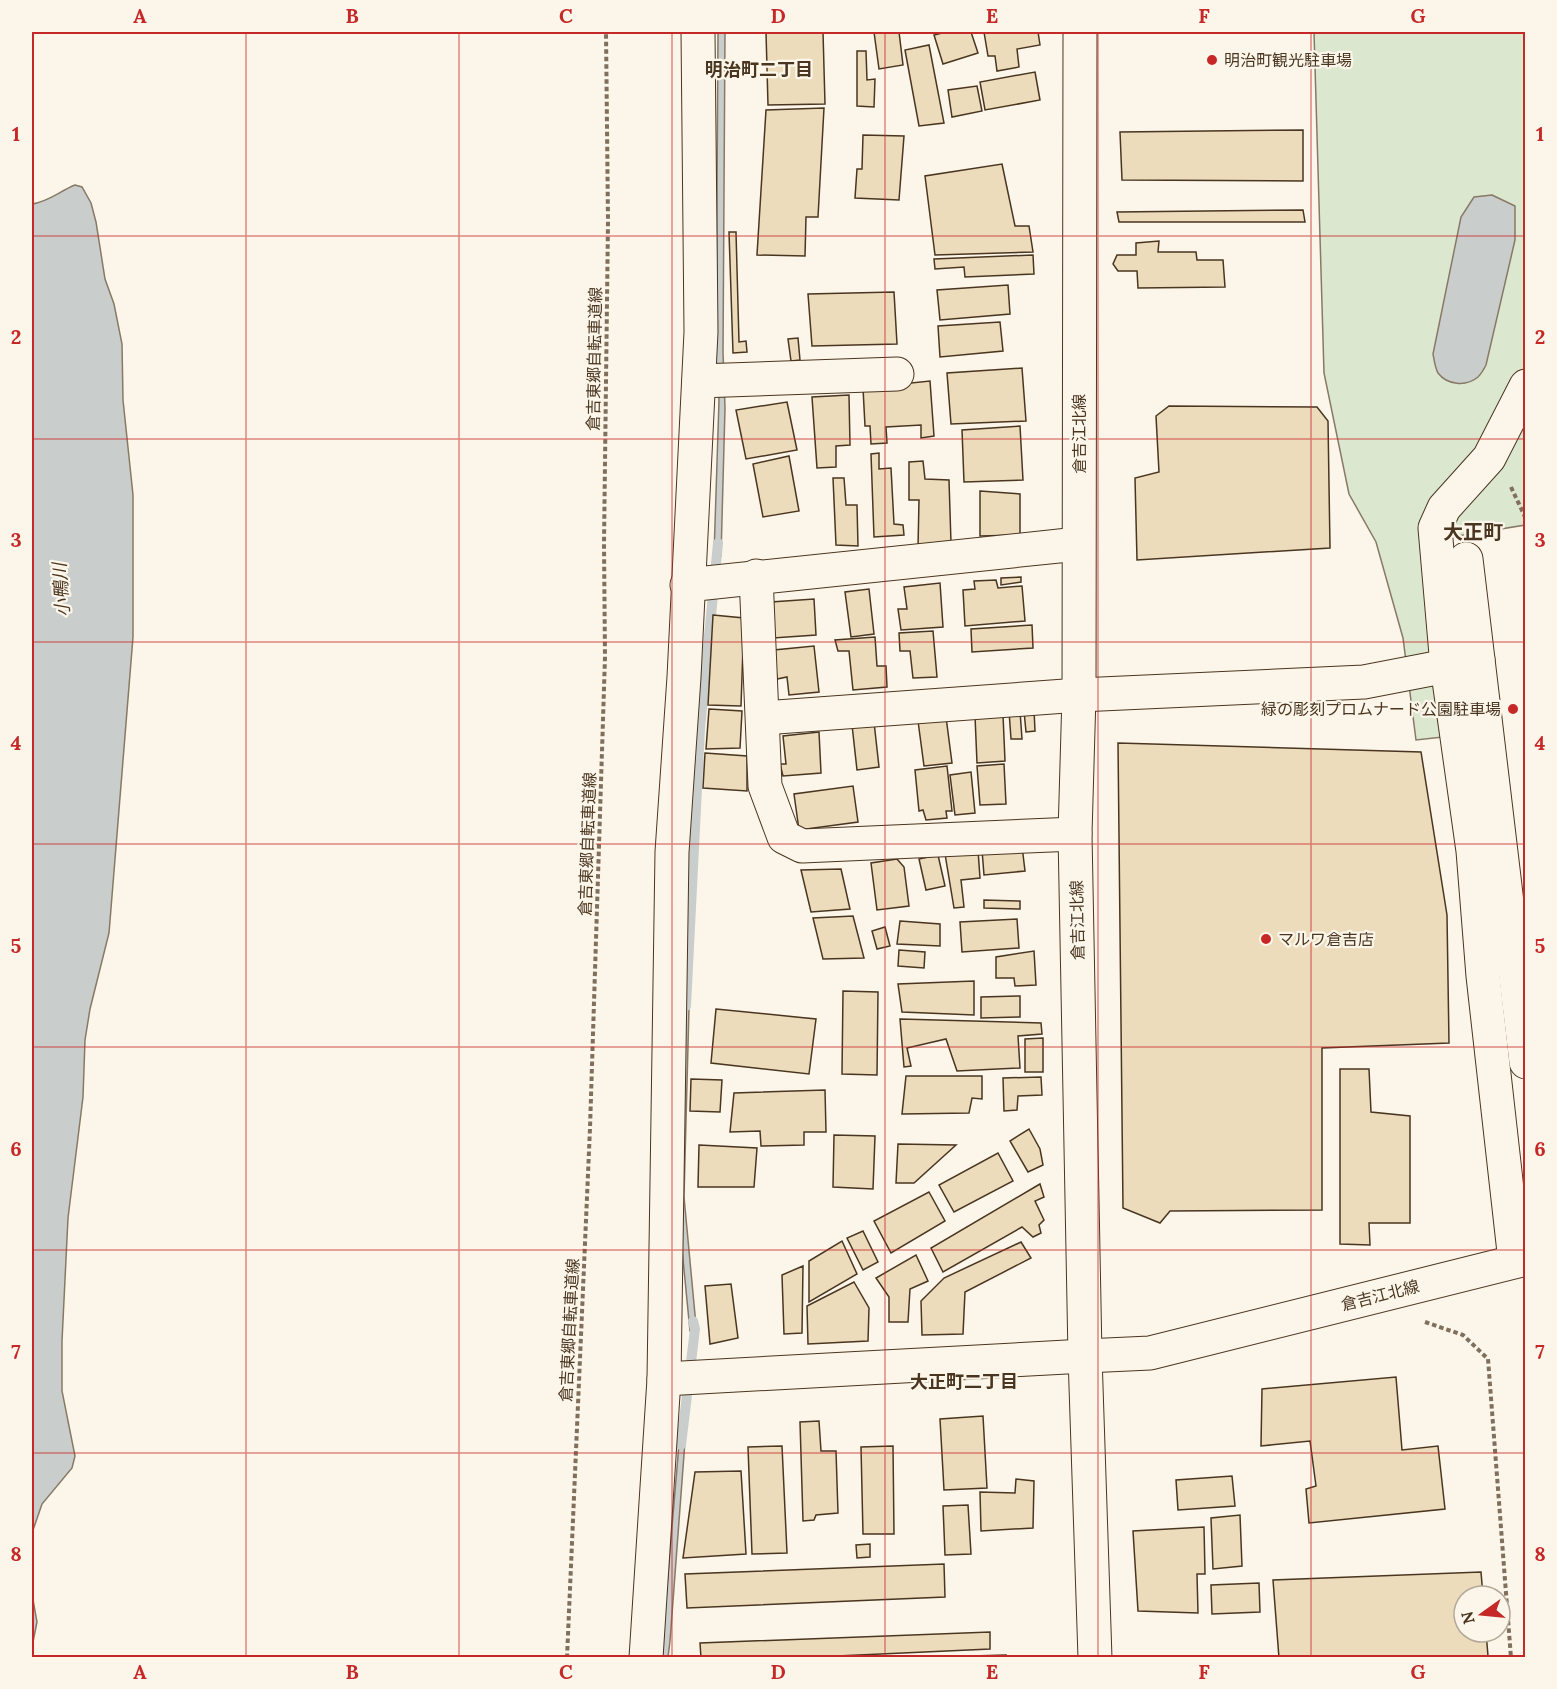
<svg xmlns="http://www.w3.org/2000/svg" width="1557" height="1689" viewBox="0 0 1557 1689" font-family="Lora,'Noto Sans JP',serif">
<rect width="100%" height="100%" fill="#fbf6e9"/>
<path fill="#dce7d0" stroke="#887966" stroke-width="1.5" d="M1314,32h211v493l-73,12 18,197 -54,6 -13,-102 -27,-96 -27,-48 -25,-121z"/>
<g fill="#c9cecd" stroke="#887966" stroke-width="1.5">
<path d="M718,32h7l-2,320 2,56 -4,148 -7,-1 5,-154 -3,-44z"/>
<path d="M75,185l7,2 9,16 5,19 9,57 9,25 8,40 1,56 10,95v142l-24,296 -19,76 -5,31 -2,57 -15,121 -6,123v50l13,65 -3,12 -30,36 -10,29v-1329c16,-2 28,-13 43,-19z"/>
<path d="M1492,195l23,11v34l-29,125c-2,4 -5,9 -8,12 -12,10 -31,8 -40,-4 -3,-5 -4,-14 -5,-19l28,-137 13,-20z"/>
<path d="M683,1008h6l-5,189 13,139 -7,-5 -9,-92z"/>
<path d="M686,1428l-16,213 -2,16 -7,1 19,-226z"/>
<path d="M32,1594l5,28 -5,25z"/>
</g>
<g fill="none" stroke-linecap="round" stroke-linejoin="round">
<g stroke="#c9cecd" stroke-width="10">
<path d="M686,1006l14,-277 18,-186"/>
<path d="M681,1445l14,-116 -2,-8"/>
</g>
</g>
<g fill="#ecdcbc" stroke="#4a3520" stroke-width="1.5">
<path d="M766,32h57l2,72 -57,1z"/>
<path d="M874,32h25l4,33 -24,4z"/>
<path d="M946,32h25l7,21 -35,11 -9,-29z"/>
<path d="M984,32h54l2,13 -23,4 2,18 -22,4 -2,-15h-7z"/>
<path d="M929,45l15,78 -25,3 -14,-76z"/>
<path d="M857,51h9l1,29 8,-1 -1,28 -17,-1z"/>
<path d="M1035,72l5,28 -55,10 -5,-28z"/>
<path d="M977,86l5,25 -30,6 -4,-27z"/>
<path d="M824,108l-6,109h-12l-1,39 -48,-1 9,-145z"/>
<path d="M1303,130v51l-181,-1 -2,-48z"/>
<path d="M863,135l41,1 -5,64 -44,-2 2,-29h5z"/>
<path d="M1002,164l13,62h14l4,26 -98,3 -10,-79z"/>
<path d="M1303,210l2,12h-186l-2,-10z"/>
<path d="M729,232h7l3,110 7,-1 1,11 -14,1z"/>
<path d="M1159,241l-1,11h38l1,8h26l2,27 -87,1 -1,-17h-19l-5,-7 4,-9h19v-12z"/>
<path d="M1033,255l1,19 -69,3 -1,-10 -29,2 -1,-10z"/>
<path d="M1008,285l2,29 -70,6 -3,-30z"/>
<path d="M894,292l3,52 -85,2 -4,-52z"/>
<path d="M1000,322l3,29 -63,6 -2,-31z"/>
<path d="M798,338l2,22 -9,1 -3,-22z"/>
<path d="M1022,368l4,53 -75,3 -4,-51z"/>
<path d="M930,381l4,55 -13,2v-13l-35,2 1,16 -16,1 -1,-18h-5l-2,-38z"/>
<path d="M849,395l1,50 -14,1v21l-19,1 -5,-71z"/>
<path d="M787,402l10,48 -51,9 -10,-49z"/>
<path d="M1169,406l148,1 11,14 2,127 -193,12 -2,-82 24,-6 -3,-56z"/>
<path d="M1020,426l3,54 -59,2 -2,-52z"/>
<path d="M879,453v16l12,-1 3,56 9,1 1,10 -30,2 -3,-83z"/>
<path d="M789,456l10,55 -36,6 -10,-53z"/>
<path d="M923,461l2,18 24,1 2,63 -33,5 1,-48h-10v-38z"/>
<path d="M833,478h11l2,27h11l1,41 -22,-1z"/>
<path d="M980,491l40,3v41l-40,1z"/>
<path d="M1021,577v5l-20,3v-7z"/>
<path d="M996,580l2,8 24,-2 3,35 -60,5 -2,-36 12,-1 -1,-8z"/>
<path d="M940,583l3,44 -42,3 -3,-21h9l-3,-22z"/>
<path d="M869,589l5,45 -23,3 -6,-45z"/>
<path d="M814,599l2,36 -43,3 -2,-36z"/>
<path d="M713,615l31,3 -3,88 -33,-1z"/>
<path d="M1032,625l1,23 -61,4 -1,-23z"/>
<path d="M933,631l4,46 -24,1 -3,-27h-10l-1,-18z"/>
<path d="M875,637l2,29h9l1,21 -34,3 -4,-39h-11l-3,-11z"/>
<path d="M814,646l5,46 -30,3 -2,-18 -10,2 -3,-29z"/>
<path d="M709,709l33,2 -2,37 -34,1z"/>
<path d="M1034,710l1,21 -9,1 -2,-21z"/>
<path d="M1009,711h11l2,28h-11z"/>
<path d="M1003,715l2,46 -28,2 -2,-47z"/>
<path d="M946,717l6,46 -28,3 -6,-45z"/>
<path d="M874,722l5,45 -22,3 -5,-45z"/>
<path d="M819,732l2,41 -38,3 -3,-12h6l-3,-28z"/>
<path d="M1118,743l303,9 26,163 2,128 -127,5v162l-152,1 -10,12 -37,-15z"/>
<path d="M705,753l42,3v35l-44,-3z"/>
<path d="M1004,764l2,40 -26,1 -3,-39z"/>
<path d="M947,766l5,45h-6l1,7 -21,2 -3,-10 -4,1 -4,-41z"/>
<path d="M971,772l4,41 -20,2 -5,-40z"/>
<path d="M853,786l5,36 -59,8 -5,-36z"/>
<path d="M1022,846l3,25 -41,4 -2,-25z"/>
<path d="M978,850l2,28 -19,2 3,27 -10,1 -9,-54z"/>
<path d="M938,855l7,31 -19,4 -7,-31z"/>
<path d="M897,859l7,8 5,39 -32,4 -6,-47z"/>
<path d="M841,869l9,40 -39,3 -10,-42z"/>
<path d="M984,900l36,1v8l-36,-1z"/>
<path d="M853,916l11,42 -41,1 -10,-41z"/>
<path d="M1017,919l2,29 -57,4 -2,-30z"/>
<path d="M900,921l40,3v22l-43,-2z"/>
<path d="M885,927l5,19 -13,3 -5,-18z"/>
<path d="M899,950l26,2 -1,16 -26,-2z"/>
<path d="M1034,951l2,34 -21,1 -1,-8h-18v-21z"/>
<path d="M974,981v34l-72,-3 -4,-28z"/>
<path d="M843,991l35,1 -1,83 -35,-1z"/>
<path d="M1020,996v21l-39,1v-21z"/>
<path d="M716,1009l100,10 -7,55 -98,-11z"/>
<path d="M900,1019l141,4 1,11 -24,2 2,32 -63,3 -11,-32 -39,9 4,18 -7,1z"/>
<path d="M1043,1038v34h-18v-33z"/>
<path d="M1340,1069h29l2,43 39,4v107h-41l1,22 -30,-1z"/>
<path d="M906,1076h76v23l-10,-1 -3,15 -67,1z"/>
<path d="M1041,1077l1,18 -24,1 -1,14 -13,1 -1,-33z"/>
<path d="M691,1079l31,1 -2,32 -30,-1z"/>
<path d="M825,1090l1,42h-22v13l-43,1 -1,-15 -30,1 4,-39z"/>
<path d="M1029,1129l11,20 3,16 -15,7 -18,-31z"/>
<path d="M834,1135l41,1 -2,53 -40,-2z"/>
<path d="M898,1144l58,1 -42,38h-18z"/>
<path d="M699,1145l58,3 -3,39h-56z"/>
<path d="M998,1153l15,28 -59,31 -15,-27z"/>
<path d="M1040,1184l4,13 -9,4 9,19 -5,5 2,8 -8,4 -11,-10 -79,45 -12,-24z"/>
<path d="M929,1192l16,29 -54,32 -17,-32z"/>
<path d="M863,1231l15,31 -15,8 -16,-32z"/>
<path d="M842,1241l15,33 -48,28v-41z"/>
<path d="M1021,1242l10,16 -66,34 -2,42 -41,1 -1,-34 23,-23z"/>
<path d="M916,1255l12,26 -18,8 -2,33h-19v-25l-13,-19z"/>
<path d="M803,1266l-1,67 -18,1 -2,-59z"/>
<path d="M854,1282l15,26 -1,33 -60,3 -1,-38z"/>
<path d="M731,1284l7,54 -28,6 -5,-58z"/>
<path d="M1396,1377l6,73 36,-4 7,63 -136,14 -3,-34 10,-3 -6,-45 -49,5 1,-57z"/>
<path d="M983,1416l4,72 -43,2 -4,-71z"/>
<path d="M819,1421l2,30h15l2,62 -22,2 -2,5 -11,1 -3,-99z"/>
<path d="M782,1446l5,107 -35,1 -4,-107z"/>
<path d="M893,1446l1,88h-31l-2,-87z"/>
<path d="M741,1471l5,83 -63,4 12,-86z"/>
<path d="M1232,1476l3,30 -57,4 -2,-30z"/>
<path d="M1016,1479l18,2 -1,47 -52,3 -1,-39 35,1z"/>
<path d="M968,1505l3,49 -26,1 -2,-49z"/>
<path d="M1240,1515l2,51 -29,3 -2,-51z"/>
<path d="M1204,1527l1,47h-8l1,39 -60,-2 -5,-80z"/>
<path d="M870,1544v13l-13,1 -1,-13z"/>
<path d="M944,1564l1,33 -258,11 -2,-34z"/>
<path d="M1481,1572l2,24h-19v36h22l2,24 -209,2 -6,-78z"/>
<path d="M1259,1583l1,29 -48,2 -1,-29z"/>
<path d="M990,1632v17l-197,9h-92l-1,-15z"/>
<path d="M1006,1655v3l-71,-1z"/>
</g>
<g fill="none" stroke-linecap="round" stroke-linejoin="round">
<g stroke="#4a3520" stroke-width="35">
<g id="minor">
<path d="M699,381l198,-7"/>
<path d="M1466,559l60,503"/>
<path d="M756,576l9,210 19,51 18,9 273,-12"/>
<path d="M687,585l391,-41"/>
<path d="M763,718l316,-23 285,-13 114,-22"/>
<path d="M1515,1261l-32,-285 -10,-125 -26,-185 -12,-138 9,-20 45,-50 37,-72"/>
<path d="M664,1379l421,-23 10,302"/>
<path d="M646,1658l18,-279 8,-527 12,-175 17,-345 -3,-300"/>
</g>
</g>
<g stroke="#4a3520" stroke-width="35">
<path id="major" d="M1080,32l-1,663 -4,139 10,522 65,-3 376,-94"/>
</g>
<g stroke="#7f6f5c" stroke-width="4" stroke-dasharray="4.5 3" stroke-linecap="butt">
<path d="M1511,487l15,32"/>
<path d="M1425,1322l38,13 25,24 23,299"/>
<path d="M567,1658l23,-530 15,-471 -1,-113 4,-323 -2,-189"/>
</g>
<use href="#minor" stroke="#fbf6e9" stroke-width="33"/>
<use href="#major" stroke="#fbf6e9" stroke-width="33"/>
</g>
<path fill="none" stroke="#c62828" stroke-width="1.5" stroke-opacity="0.55" d="M246,32v1626M459,32v1626M672,32v1626M885,32v1626M1098,32v1626M1311,32v1626M32,236h1494M32,439h1494M32,642h1494M32,844h1494M32,1047h1494M32,1250h1494M32,1453h1494"/>
<g fill="#c62828" stroke="#fbf6e9" stroke-width="2">
<circle cx="1212" cy="60" r="6"/>
<circle cx="1513" cy="709" r="6"/>
<circle cx="1266" cy="939" r="6"/>
</g>
<g text-anchor="middle" dominant-baseline="central" stroke-width="4.5" stroke-linejoin="round" paint-order="stroke">
<g font-size="16" fill="#4a3520" stroke="#fbf6e9" text-anchor="start">
<text x="1224" y="60">明治町観光駐車場</text>
<text x="1501" y="709" text-anchor="end">緑の彫刻プロムナード公園駐車場</text>
<text x="1278" y="939">マルワ倉吉店</text>
</g>
<g font-size="16" fill="#4a3520" stroke="#fbf6e9">
<text transform="translate(594 359) rotate(-89)">倉吉東郷自転車道線</text>
<text transform="translate(1079 434) rotate(-90)">倉吉江北線</text>
<text transform="translate(587 844) rotate(-88)">倉吉東郷自転車道線</text>
<text transform="translate(1077 920) rotate(-91)">倉吉江北線</text>
<text transform="translate(1380 1295) rotate(-14)">倉吉江北線</text>
<text transform="translate(569 1330) rotate(-87)">倉吉東郷自転車道線</text>
</g>
<g font-size="18" font-weight="bold" fill="#4a3520" stroke="#fbf6e9">
<text x="759" y="69">明治町二丁目</text>
<text x="964" y="1381">大正町二丁目</text>
</g>
<g font-size="18" font-style="italic" fill="#4a3520" stroke="#fbf6e9">
<text transform="translate(61 590) rotate(-94)">小鴨川</text>
</g>
<g font-size="20" font-weight="bold" fill="#4a3520" stroke="#fbf6e9">
<text x="1473" y="531">大正町</text>
</g>
</g>
<rect width="1557" height="1689" fill="none" stroke="#fbf6e9" stroke-width="66"/>
<g transform="translate(1482 1614) rotate(255)"><circle r="28" fill="#fbf6e9" stroke="#b4a999" stroke-width="1.5"/>
<path d="M0-4.5L10 22L0 15L-10 22Z" fill="#c62828"/>
<text y="-9" font-size="16" font-weight="bold" text-anchor="middle" fill="#4a3520">N</text>
</g>
<rect x="33" y="33" width="1491" height="1623" fill="none" stroke="#c62828" stroke-width="2"/>
<g font-size="20" text-anchor="middle" font-weight="bold" fill="#c62828">
<text x="140" y="23">A</text>
<text x="352" y="23">B</text>
<text x="566" y="23">C</text>
<text x="778" y="23">D</text>
<text x="992" y="23">E</text>
<text x="1204" y="23">F</text>
<text x="1418" y="23">G</text>
<text x="16" y="141">1</text>
<text x="1540" y="141">1</text>
<text x="16" y="344">2</text>
<text x="1540" y="344">2</text>
<text x="16" y="547">3</text>
<text x="1540" y="547">3</text>
<text x="16" y="750">4</text>
<text x="1540" y="750">4</text>
<text x="16" y="953">5</text>
<text x="1540" y="953">5</text>
<text x="16" y="1156">6</text>
<text x="1540" y="1156">6</text>
<text x="16" y="1359">7</text>
<text x="1540" y="1359">7</text>
<text x="16" y="1561">8</text>
<text x="1540" y="1561">8</text>
<text x="140" y="1679">A</text>
<text x="352" y="1679">B</text>
<text x="566" y="1679">C</text>
<text x="778" y="1679">D</text>
<text x="992" y="1679">E</text>
<text x="1204" y="1679">F</text>
<text x="1418" y="1679">G</text>
</g>
</svg>
